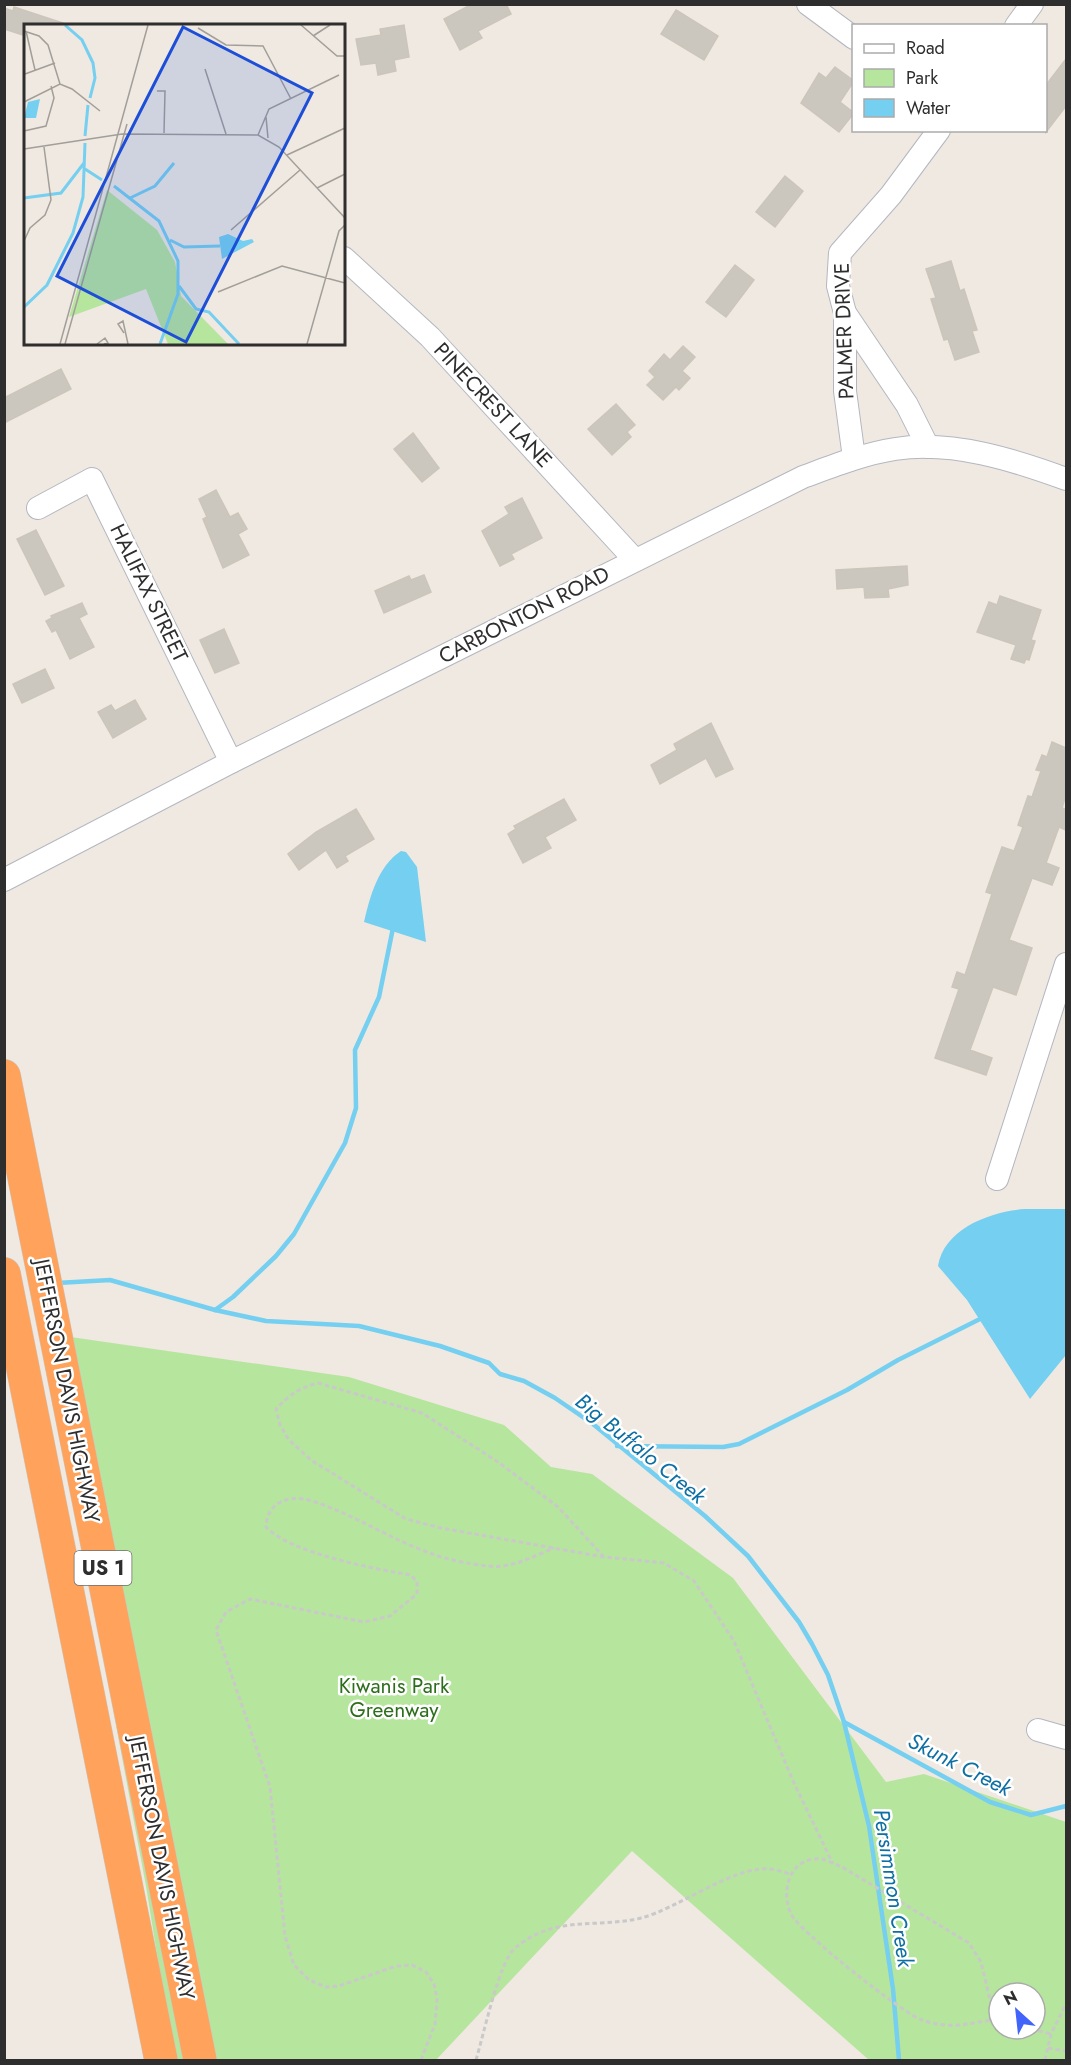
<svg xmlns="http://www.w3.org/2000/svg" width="1071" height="2065" viewBox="0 0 1071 2065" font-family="Jost,sans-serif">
<rect width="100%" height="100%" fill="#efe9e1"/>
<path fill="#b6e59e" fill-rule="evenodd" d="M43,1333l306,44 155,48 47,42 41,7 141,104 153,204 38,-8 142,48v238h-197l-237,-209 -196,209h-262l-28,-174zM999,1993h36v36h-36z"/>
<g fill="#75cff0">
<path d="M401,851l5,1 11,15 9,75 -62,-20c6,-26 14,-56 37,-71z"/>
<path d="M1025,1209h41v146l-36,44 -63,-99 -29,-34c6,-38 54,-55 87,-57z"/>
</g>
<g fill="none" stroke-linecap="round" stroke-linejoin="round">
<g stroke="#75cff0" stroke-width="4.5">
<path d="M57,1283l53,-3 105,30 51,11 93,5 81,20 49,17 11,11 24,7 31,17 38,26 112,92 43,40 51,66 13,22 16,31 16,47 25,104 24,163 6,71"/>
<path d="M215,1310l18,-13 43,-41 18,-22 51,-91 11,-35 -1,-58 24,-53 14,-69"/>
<path d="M617,1446l106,1 16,-3 108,-54 51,-30 84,-42"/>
<path d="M844,1722l146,80 41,13 35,-9"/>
</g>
</g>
<g fill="#cbc7bf" stroke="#cbc5ba" stroke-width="1.5">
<path d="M472,4h34l5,10 -33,17 4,7 -22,12 -16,-31z"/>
<path d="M14,7l49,16v3h-37v10l-22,-7v-21l9,3z"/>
<path d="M676,10l42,26 -14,24 -43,-26z"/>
<path d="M404,25l5,32 -15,3 2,11 -18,4 -2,-12 -15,2 -5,-26 25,-4 -1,-6z"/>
<path d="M1066,59v47l-20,26v-47z"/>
<path d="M835,67l19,14 -14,21 14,11 -15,19 -38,-29 18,-30 7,5z"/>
<path d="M785,176l18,15 -28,36 -19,-15z"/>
<path d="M951,261l9,30 4,-2 13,41 -5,1 7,21 -24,8 -7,-21 -4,1 -13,-41 5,-1 -10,-29z"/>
<path d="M735,265l19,15 -28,37 -20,-15z"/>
<path d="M683,346l12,11 -13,14 8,7 -11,12 -3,-3 -13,13 -16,-15 8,-8 -6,-6 15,-17 6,6z"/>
<path d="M61,369l10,20 -67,34v-25z"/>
<path d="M616,404l19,21 -8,7 4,5 -19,18 -24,-26z"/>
<path d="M413,433l26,35 -17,14 -28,-33z"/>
<path d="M216,490l14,27 8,-4 9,16 -9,5 11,21 -26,13 -20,-49 4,-2 -8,-18z"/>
<path d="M522,498l20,40 -31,16 3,5 -14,7 -18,-35 27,-17 -4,-7z"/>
<path d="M36,530l28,56 -19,9 -28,-56z"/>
<path d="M907,566l1,19 -20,4 1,8 -24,1 -1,-11 -27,2 -1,-19z"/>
<path d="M424,575l7,17 -47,21 -9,-22 34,-15 2,4z"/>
<path d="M1000,596l41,14 -10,30 4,1 -6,19 -3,-1 -2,4 -13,-4 5,-14 -39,-13 12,-30 8,3z"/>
<path d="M82,603l5,11 -8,4 15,29 -24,12 -14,-29 -4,2 -6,-11 6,-3 -1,-2z"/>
<path d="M224,629l15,34 -24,10 -15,-33z"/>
<path d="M45,669l9,19 -32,15 -9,-19z"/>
<path d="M135,700l11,19 -33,19 -15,-26 13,-7 4,6z"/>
<path d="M711,723l22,46 -17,8 -10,-19 -46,26 -9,-19 26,-15 -3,-6z"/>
<path d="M1052,742l14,6v47l-4,13 4,1v21l-7,-3 -13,36 13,5 -7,17 -20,-7 -23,62 23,8 -16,47 -23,-8 -23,63 22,8 -6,17 -51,-17 24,-69 -7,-2 5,-15 8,3 27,-81 -6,-2 16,-45 12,4 9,-24 -5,-2 10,-29 4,1 9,-26 -5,-1 6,-15 5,2z"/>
<path d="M564,799l12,21 -31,17 6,11 -28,15 -15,-29 8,-5 -2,-3z"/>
<path d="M356,809l18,30 -29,17 3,5 -11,7 -11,-18 -27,20 -11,-16 28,-22z"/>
</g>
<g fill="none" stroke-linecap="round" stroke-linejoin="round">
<g stroke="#b4b7c1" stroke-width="24">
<g id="minor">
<path d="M808,4l46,34"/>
<path d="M1016,26l16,-22"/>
<path d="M344,258l86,79 205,223"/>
<path d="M845,313l62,92 21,42"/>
<path d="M854,458l-9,-67v-78l-7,-27 2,-33 51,-58 48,-65"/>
<path d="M38,508l54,-29 139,283"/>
<path d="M4,880l227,-118 572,-285c30,-11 60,-23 92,-28 57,-9 119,11 171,30"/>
<path d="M997,1179l69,-215"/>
<path d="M1038,1730l28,8"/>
</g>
</g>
<g stroke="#c9c9c9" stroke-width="34">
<g id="highway">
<path d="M4,1076l196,984"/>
<path d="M4,1274l157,786"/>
</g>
</g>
<g stroke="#c9c9c9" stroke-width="3" stroke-dasharray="4.5 3" stroke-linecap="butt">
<path d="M604,1557l-46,-50 -60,-45 -76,-49 -104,-30c-19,5 -29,12 -42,26l4,16 9,15 22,20 95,59 35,9 163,29 60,6 30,18 40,60 59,140 40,83"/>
<path d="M995,2020l-14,-58 -12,-19 -127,-76c-6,-2 -14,-7 -21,-8 -31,-3 -41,32 -30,55 9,18 111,99 131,106 14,5 31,7 45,4 10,-1 22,-5 32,-3"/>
<path d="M1031,2029l20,5"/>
<path d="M1048,2048l18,3"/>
<path d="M421,2060l14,-36 2,-25 -3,-15 -8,-12 -14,-7 -16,1 -57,20 -13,1 -17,-7 -15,-15 -9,-29 -15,-149 -54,-157 10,-18 24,-13 114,23 26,-6 27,-22v-12l-6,-7c-36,-6 -121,-22 -145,-48 1,-26 24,-33 46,-26 41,13 78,38 118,52 17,7 40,11 58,13 23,3 46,-10 66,-18"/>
<path d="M476,2060c7,-23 23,-97 38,-111 40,-35 81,-20 127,-31 36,-9 93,-52 127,-49 7,0 15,3 22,5"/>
<path d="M1045,2060l6,-26 15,-30"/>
</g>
<use href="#minor" stroke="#fff" stroke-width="22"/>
<use href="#highway" stroke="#ffa35c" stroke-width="33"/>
</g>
<g text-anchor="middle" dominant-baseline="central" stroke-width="5" stroke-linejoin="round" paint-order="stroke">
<rect fill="#fff" stroke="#6d6d6d" stroke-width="1.5" x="74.5" y="1551" width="57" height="34" rx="4.5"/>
<g font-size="20" font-weight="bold" fill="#2e2e2e">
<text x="103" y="1568">US 1</text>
</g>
<g font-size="21" fill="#2e2e2e" stroke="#fff">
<text transform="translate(844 331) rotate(-92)">PALMER DRIVE</text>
<text transform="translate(493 405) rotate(47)">PINECREST LANE</text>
<text transform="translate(149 593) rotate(64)">HALIFAX STREET</text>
<text transform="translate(524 615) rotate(-27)">CARBONTON ROAD</text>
<text transform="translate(67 1391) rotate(79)">JEFFERSON DAVIS HIGHWAY</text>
<text transform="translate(162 1868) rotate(79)">JEFFERSON DAVIS HIGHWAY</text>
</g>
<g font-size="21" fill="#2c6e1b" stroke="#fff">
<text x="394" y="1686">Kiwanis Park<tspan x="394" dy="24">Greenway</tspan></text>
</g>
<g font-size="22" font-style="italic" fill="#0d6fa3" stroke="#fff">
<text transform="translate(641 1448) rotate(39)">Big Buffalo Creek</text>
<text transform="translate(960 1764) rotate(27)">Skunk Creek</text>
<text transform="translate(894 1888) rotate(81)">Persimmon Creek</text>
</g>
</g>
<g transform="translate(24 24)">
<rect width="321" height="321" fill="#efe9e1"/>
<path d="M83,166l50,40 18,32 6,34 47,48h-60l-22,-55 -77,28z" fill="#b6e59e"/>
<path d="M16,75l-4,19h-12l4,-16zM204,210l15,7 9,-2 2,3 -32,17 -3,-22z" fill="#75cff0"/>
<path fill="none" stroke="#75cff0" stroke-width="3" d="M41,1l17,15 11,23 2,15 -5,20M61,112l3,-31M61,145l17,11M90,162l45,35 19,40v33l-18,50M0,174l37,-5 23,-30M106,174l25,-12 19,-23M146,216l14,7 36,-1M155,262l17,23 13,3 30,32M0,283l23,-22 26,-52 10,-36 2,-54"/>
<path fill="none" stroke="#a29e99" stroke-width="1.5" d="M277,1l36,31h8M174,4l28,17 37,1 28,53M0,7l15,5 9,9 12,39M2,7l9,39M289,12l17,-11M181,45l21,65M1,50l30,-11M133,67h8l-1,42M0,78l36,-18 12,5 28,22M242,93l2,21M0,107l22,-5 8,-28 -3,-12M234,111l11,-26 70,-34M0,125l98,-15 136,1 21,12 66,71M263,131l58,-27M293,164l28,-14M207,206l69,-60M0,217l6,-13 15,-13 6,-15 -7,-53M194,268l64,-26 63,17M100,309l-6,-9 5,-3 5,23M36,320l88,-319M41,320l62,-220M73,320l8,-6 3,5 -4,1M283,320l32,-113 6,-6"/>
<path fill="#1d4ed8" fill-opacity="0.15" stroke="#1d4ed8" stroke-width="3" d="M159,3l129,66 -126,249 -129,-66z"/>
<rect width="321" height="321" fill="none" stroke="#2e2e2e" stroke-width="3"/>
</g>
<rect width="1071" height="2065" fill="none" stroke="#2e2e2e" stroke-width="12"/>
<rect x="852" y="24" width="195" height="108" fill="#ffffff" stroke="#ababab" stroke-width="1.5"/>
<rect x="864" y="44" width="30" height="9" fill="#ffffff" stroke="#ababab" stroke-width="1.5"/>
<text x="906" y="54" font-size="18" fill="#2e2e2e">Road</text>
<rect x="864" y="69" width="30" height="18" fill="#b6e59e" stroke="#ababab" stroke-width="1.5"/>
<text x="906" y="84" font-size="18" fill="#2e2e2e">Park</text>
<rect x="864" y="99" width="30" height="18" fill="#75cff0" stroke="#ababab" stroke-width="1.5"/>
<text x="906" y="114" font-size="18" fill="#2e2e2e">Water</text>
<g transform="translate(1017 2011) rotate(333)"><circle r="28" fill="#ffffff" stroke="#ababab" stroke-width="1.5"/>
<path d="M0-4.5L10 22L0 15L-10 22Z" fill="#4264fb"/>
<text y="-9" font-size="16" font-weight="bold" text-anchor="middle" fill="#2e2e2e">N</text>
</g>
</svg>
